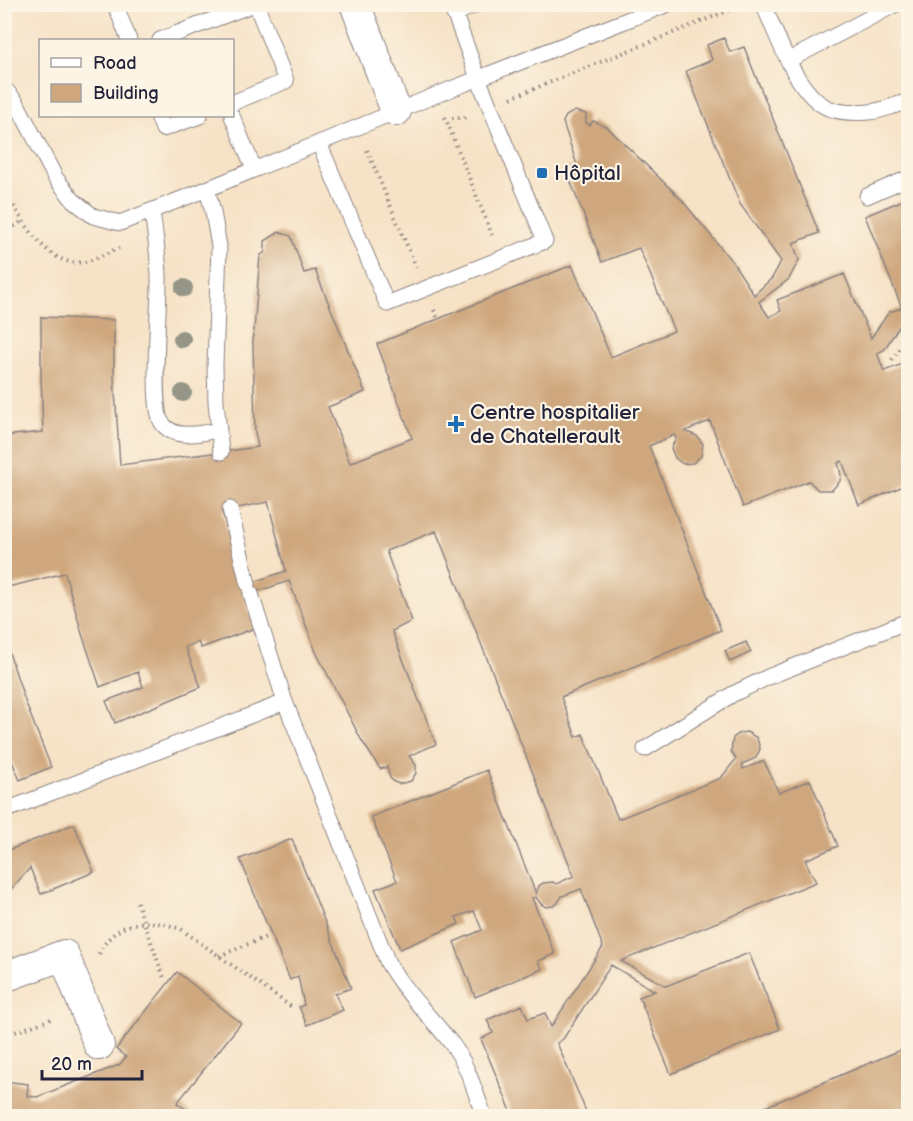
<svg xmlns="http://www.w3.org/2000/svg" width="913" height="1121" viewBox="0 0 913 1121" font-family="'Balsamiq Sans',sans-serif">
<rect width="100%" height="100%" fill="#fcf5e5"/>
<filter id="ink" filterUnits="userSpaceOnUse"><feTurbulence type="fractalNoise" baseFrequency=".0167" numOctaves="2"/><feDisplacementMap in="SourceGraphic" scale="12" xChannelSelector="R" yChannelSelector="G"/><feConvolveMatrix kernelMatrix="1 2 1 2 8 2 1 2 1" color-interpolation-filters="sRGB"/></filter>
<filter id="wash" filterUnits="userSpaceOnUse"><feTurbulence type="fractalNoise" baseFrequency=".008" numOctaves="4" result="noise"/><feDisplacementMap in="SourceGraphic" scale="24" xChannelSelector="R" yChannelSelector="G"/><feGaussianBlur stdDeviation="1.35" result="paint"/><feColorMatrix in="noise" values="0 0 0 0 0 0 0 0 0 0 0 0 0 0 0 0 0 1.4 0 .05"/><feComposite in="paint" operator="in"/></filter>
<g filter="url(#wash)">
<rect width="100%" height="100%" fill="#f6e2c6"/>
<g id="blocks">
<g fill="#cfa77e" fill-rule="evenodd">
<path d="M724,38l6,14 14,-5 75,186 -26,10 6,17 -10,19 -30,23 10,15 12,-6 -4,-11 67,-26 27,64 18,-26 13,-4 -37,-92 43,-18v120l-5,2 -19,30 -7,3 7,18 24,-9v122l-49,21 -17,-44 -4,2 3,12 -1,6 -8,9h-14l-9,-9 -66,26 -33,-86 -25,10 12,5 6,8 -2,12 -8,7 -10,1 -8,-6 -4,-10 5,-10 -2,-3 -25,11 72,184 -160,67 15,40 7,-3 35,85 103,-41 15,-19 -5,-8 2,-13 7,-5 7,-1 10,6 3,11 -4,9 -14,6 1,5 21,-8 15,32 31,-13 28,66 -33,14 11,22 -195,79 45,25 83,-33 31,76 -109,45 -32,-77 16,-6 -44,-26 -48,74 -6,4 31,73h-75l-32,-77 12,-6 -6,-13 35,-15 6,14 17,-6 6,14 52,-80 -22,-58 -19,7 -5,8 -4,2 -7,1 -5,-3 -5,-7 -4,1 23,56 -17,7 4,8 -67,28 -21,-55 28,-12 -8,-19 -18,6 3,7 -59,25 -25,-60 22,-8 -26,-64 116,-47 49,124 3,-8 4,-3 10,-1 3,2 18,-8 -138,-345 -50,20 26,70 -20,10 44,113 -27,12 7,9v8l-5,8 -12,3 -5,-2 -4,-4 -3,-11 -7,2 -18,-28 -46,-89 -27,-71 -45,15 11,32 -54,20 -3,-6 -13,5 16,40 -86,36 -9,-22 37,-14 -5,-15 -38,15 -18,-53 -17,-61 -61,15v-152l39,-4 -2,-57v-58l73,3v57l6,88 138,-18 -3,-15 -2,-90 7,-86 5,-4v-11l14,-9 12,4 13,37 11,-3 50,122 -37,15 22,56 62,-25 -35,-94 61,-25 134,-54 39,92 63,-26 -35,-83 -37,14 -36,-92 11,-5 -14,-43 3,-6 9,-5 11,3v9l4,2 3,-4 14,6 74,72 53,65 20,31 18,-17 9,-17 -41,-57 -54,-133 26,-11 -5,-15zM268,502l18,69 -44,15 -20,-75z"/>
<path d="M5,640l20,61 26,66 -31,13 -13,-30 -3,1z"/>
<path d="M746,642l5,10 -21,10 -5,-11z"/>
<path d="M74,824l20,48 -53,22 -11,-26 -26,29v-45z"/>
<path d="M292,839l59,149 -16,6 8,16 -36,15 -8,-18 5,-2 -6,-29 -8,4 -50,-121z"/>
<path d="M177,972l64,51 -64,80 18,13h-191v-35l24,3 -1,12 10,1 82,-32 7,-8 -10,-8z"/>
<path d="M908,1047v69h-12l-1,-2 -7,2h-119l-4,-9z"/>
</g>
</g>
</g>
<g filter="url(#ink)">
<use href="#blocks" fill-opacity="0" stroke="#8c8280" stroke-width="1.5"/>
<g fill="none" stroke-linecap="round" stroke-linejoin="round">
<g stroke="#8c8280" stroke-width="17">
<g id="lane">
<path d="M115,4l14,36"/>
<path d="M763,4c14,30 33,90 65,104 12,5 28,5 41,4 13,-1 27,-7 39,-11"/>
<path d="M454,14l24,-10"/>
<path d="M160,40l94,-36"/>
<path d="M789,60l107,-56"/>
<path d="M4,88l12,14 39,75 18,23 20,16 27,7 87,-34 229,-94 232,-91"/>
<path d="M232,103l54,-22 -30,-77"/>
<path d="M158,116l5,13 37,-13"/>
<path d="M232,116l22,53"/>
<path d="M319,143l68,161 158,-63 -67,-163 -27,-74"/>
<path d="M207,189l6,23 6,34 -4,120 1,36 5,50"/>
<path d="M867,196l41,-18"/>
<path d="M152,211c3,21 6,43 7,65 1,27 -9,130 3,147 13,18 39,10 56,7"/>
<path d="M230,509l18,75"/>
<path d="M251,594l34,108"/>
<path d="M645,749l88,-55 35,-17 140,-56"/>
<path d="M4,811l281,-109 103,261c18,31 42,53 64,81 16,21 23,48 32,72"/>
</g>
</g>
<g stroke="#8c8280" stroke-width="32">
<g id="street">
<path d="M355,4l41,107"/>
<path d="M4,977l60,-22 35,90"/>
</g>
</g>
<g stroke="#8c8280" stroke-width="4" stroke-dasharray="1.5 4.5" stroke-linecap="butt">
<path d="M511,98l229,-92"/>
<path d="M445,117l47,118"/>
<path d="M452,118h11l5,-2"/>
<path d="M367,150l49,117"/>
<path d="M4,191c18,26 42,78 80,71 11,-2 24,-10 35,-14"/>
<path d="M4,233l20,-13"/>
<path d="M434,310l4,9"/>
<path d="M892,360l16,-22"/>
<path d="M137,902l28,79"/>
<path d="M99,954c15,-34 52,-38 83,-24l111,78"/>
<path d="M219,956l47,-19"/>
<path d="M4,1036l50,-18"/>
</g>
<use href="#lane" stroke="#fff" stroke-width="15"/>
<use href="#street" stroke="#fff" stroke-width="30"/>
</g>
<g fill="#959687">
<circle cx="184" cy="288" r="9"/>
<circle cx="182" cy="339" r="9"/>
<circle cx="183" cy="393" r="9"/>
</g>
</g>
<g fill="#1f6fb2" stroke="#fcf5e5" stroke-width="2">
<rect x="536" y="167" width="12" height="12" rx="3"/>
<path d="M453 415h6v6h6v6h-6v6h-6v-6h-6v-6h6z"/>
</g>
<g text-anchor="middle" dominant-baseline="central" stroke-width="4.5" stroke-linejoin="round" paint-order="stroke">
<g font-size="21" fill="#22223b" stroke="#fcf5e5" text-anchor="start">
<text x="554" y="173">Hôpital</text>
<text x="470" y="412">Centre hospitalier<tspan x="470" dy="24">de Chatellerault</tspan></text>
</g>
</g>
<rect width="913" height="1121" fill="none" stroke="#fcf5e5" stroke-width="24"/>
<rect x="39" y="39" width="195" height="78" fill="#fcf5e5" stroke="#a5a1a1" stroke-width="1.5"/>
<rect x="51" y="58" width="30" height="9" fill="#ffffff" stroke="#a5a1a1" stroke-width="1.5"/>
<text x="93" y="69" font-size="18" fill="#22223b">Road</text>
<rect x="51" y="84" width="30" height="18" fill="#cfa77e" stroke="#a5a1a1" stroke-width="1.5"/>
<text x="93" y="99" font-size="18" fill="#22223b">Building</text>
<path d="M42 1070v9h100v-9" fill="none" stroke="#22223b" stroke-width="3"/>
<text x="51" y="1070" font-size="18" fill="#22223b" stroke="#fcf5e5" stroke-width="4.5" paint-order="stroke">20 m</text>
</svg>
